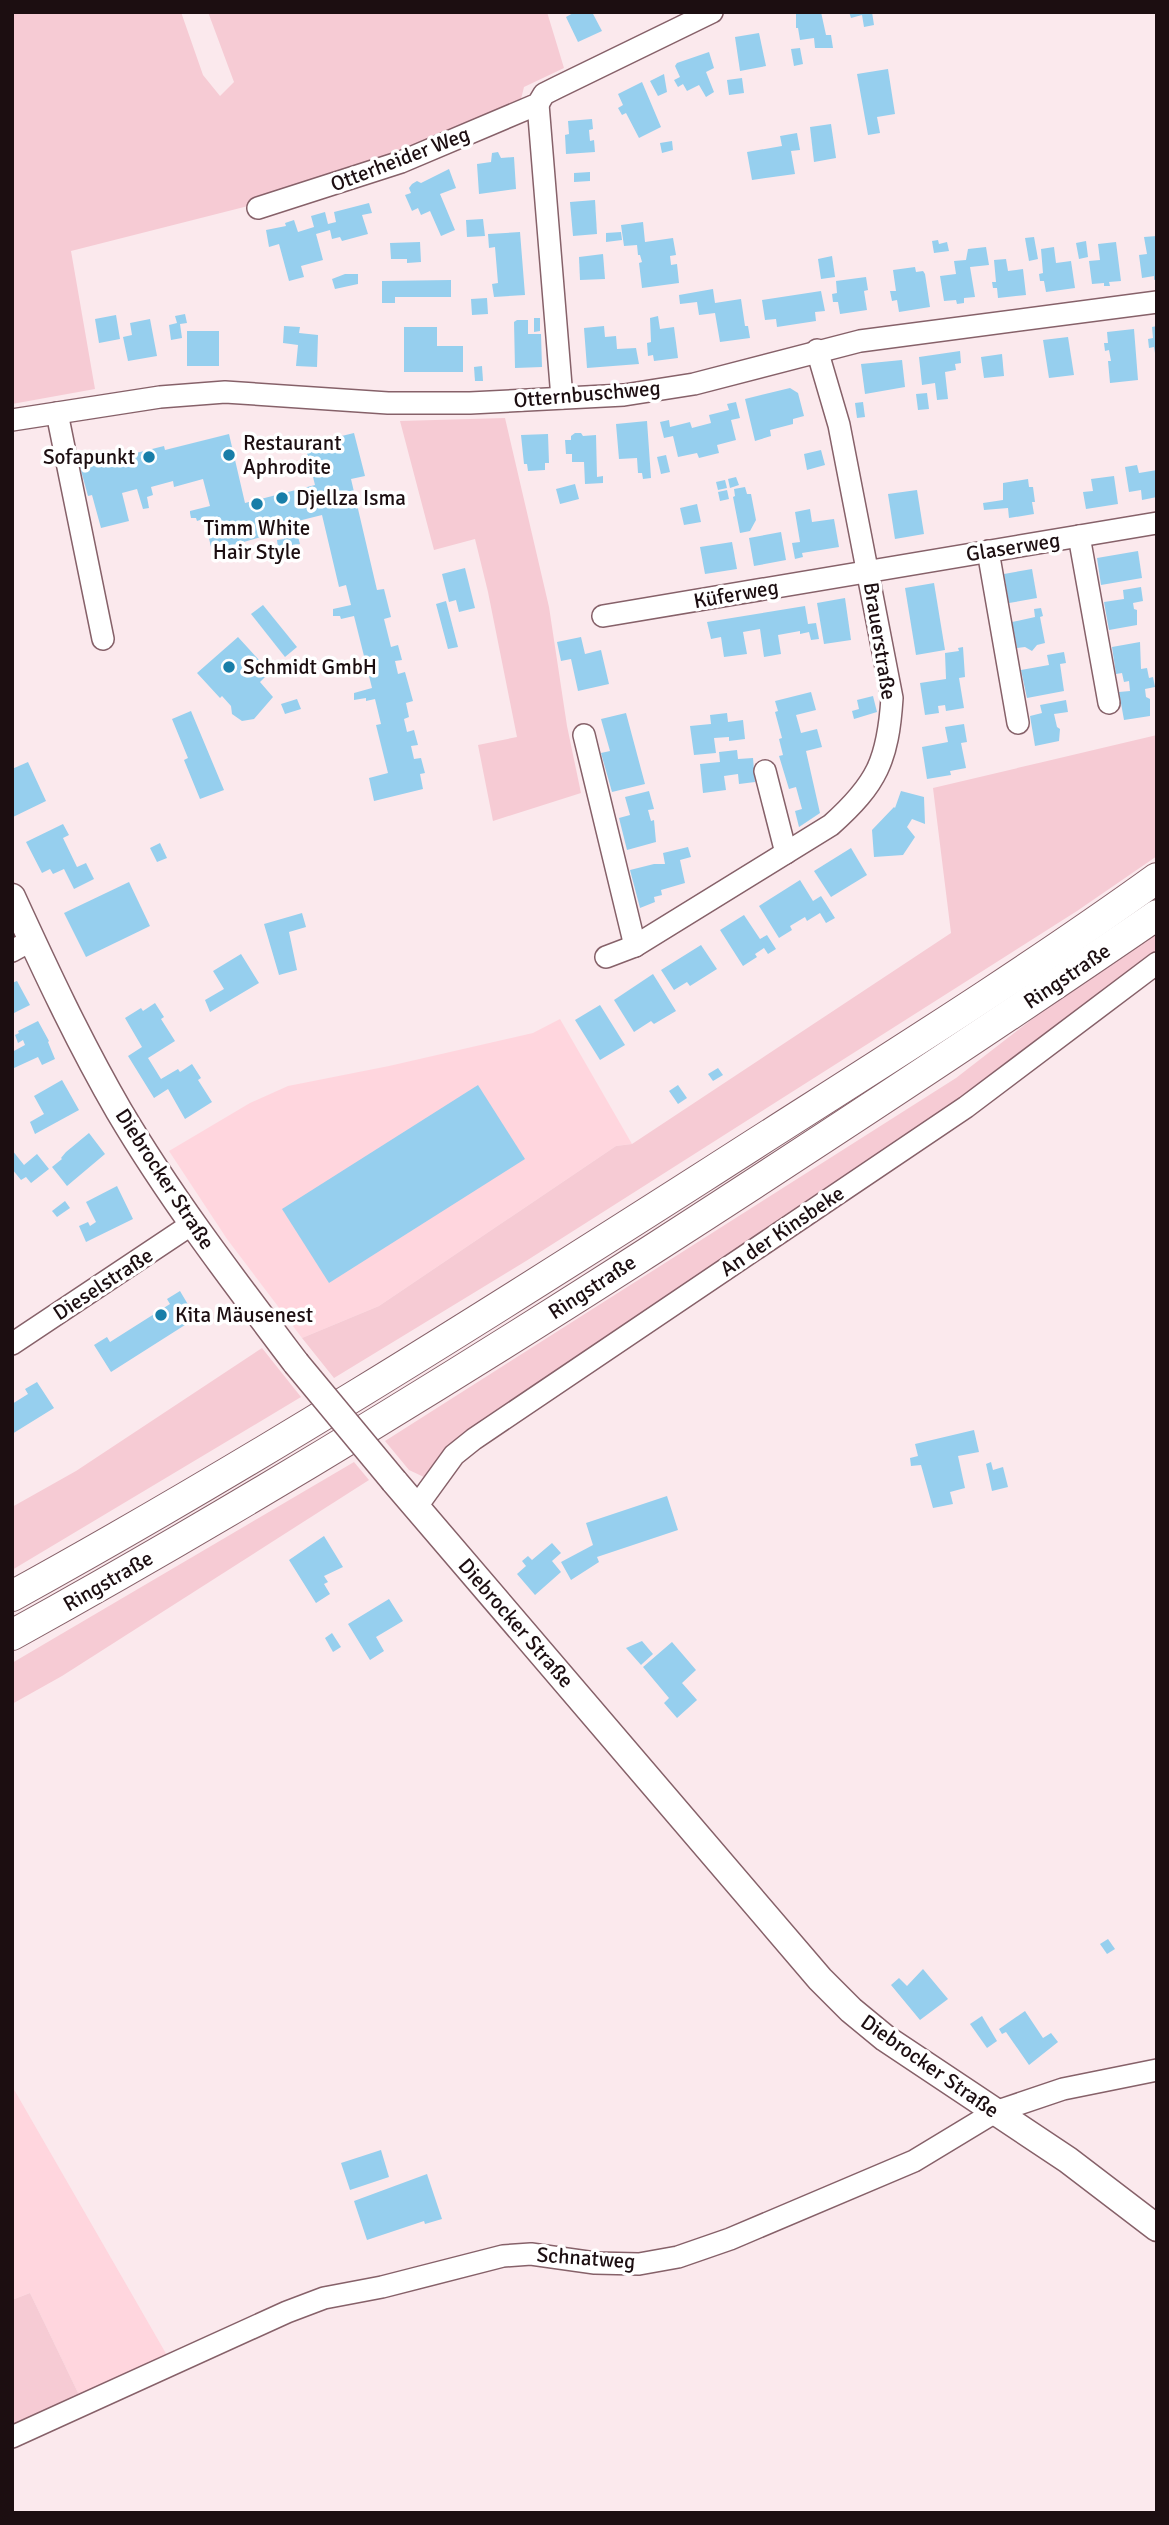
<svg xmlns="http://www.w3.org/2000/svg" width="1169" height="2525" viewBox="0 0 1169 2525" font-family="Signika,sans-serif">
<rect width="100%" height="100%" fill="#fbe9ed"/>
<g fill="#ffd6de">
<path d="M560,1019l72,125 -16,2 -237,160 -77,32 -75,-99 -58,-88 81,-48 38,-17 101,-20 144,-33z"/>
<path d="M12,2086l156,271 -88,40 -50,-104 -18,7z"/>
</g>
<g fill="#f6cbd4">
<path d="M12,12h169l22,63 17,21 14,-14 -26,-70h339l17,56 -40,19 -3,12 -136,60 -129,45 -185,47 24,138 -83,15z"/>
<path d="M505,418l44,189 18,119 14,67 -88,28 -15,-76 39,-8 -29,-145 -13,-53 -41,11 -34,-129z"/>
<path d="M1157,735v121l-80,55 -551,350 -192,117 -32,-40 77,-32 237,-160 16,-2 319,-211 -18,-145z"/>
<path d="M1157,930v23l-200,152 -419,277 -90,69 -22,27 -17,-8 -24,-29 571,-363 84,-65z"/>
<path d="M262,1348l39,49 -289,173v-63l64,-36z"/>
<path d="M354,1462l15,18 -307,196 -50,28v-41z"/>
<path d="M30,2293l50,104 -68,31v-128z"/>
</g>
<g fill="#96cfee">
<path d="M575,12h17l10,19 -24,11 -12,-25z"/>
<path d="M796,12h25l5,23h5l2,13h-18l-1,-10 -14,2 -2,-12h-2z"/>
<path d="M849,12h23l2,13 -10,2 -2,-12 -11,3z"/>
<path d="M759,33l7,33 -26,5 -5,-34z"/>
<path d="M800,48l3,16 -9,2 -3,-17z"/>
<path d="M709,52l5,16 -8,4 8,20 -8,5 -7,-12 -12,6 -4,-7 -5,3 -4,-7 6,-3 -5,-11 2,-3z"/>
<path d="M888,69l7,45 -18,3 3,16 -12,2 -11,-61z"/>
<path d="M664,74l3,18 -9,4 -8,-15z"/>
<path d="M742,78l2,15 -15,2 -2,-15z"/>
<path d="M642,82l19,45 -22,11 -13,-25 -4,2 -4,-7 5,-3 -5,-11z"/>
<path d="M592,119l1,10 -4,1 1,11 4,-1 1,12 -29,2 -1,-19 4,-1 -1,-13z"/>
<path d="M831,124l5,34 -22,4 -4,-35z"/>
<path d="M797,133l3,17 -9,1 4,23 -43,6 -5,-28 35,-6 -2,-10z"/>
<path d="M672,141l1,9 -11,3 -2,-10z"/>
<path d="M498,152l3,6 13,-1 2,32 -37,5 -2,-30 14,-2 1,-9z"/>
<path d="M449,169l7,19 -16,6 15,36 -14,6 -11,-25 -9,4 -3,-7 -6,3 -7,-16 6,-2 -2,-5 3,-4 5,-3 4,2z"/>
<path d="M590,172v9l-16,1v-9z"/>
<path d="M595,200l2,34 -24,2 -3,-34z"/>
<path d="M369,203l3,10 -10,2 6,19 -26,7 -2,-4 -8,2 -2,-9 -14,4 7,26 -22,6 3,11 -15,4 -10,-37 -10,3 -3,-17 20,-4 -1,-3 9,-3 4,12 16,-5 -3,-11 14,-4 3,12 8,-2 -2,-10z"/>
<path d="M483,219l2,17 -18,1 -1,-17z"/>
<path d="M643,222l2,20 28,-4 3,17 -6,1 1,9 6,-1 2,19 -37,5 -3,-25 3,-1 -2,-7h-2l-1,-10 -13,1 -3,-21z"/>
<path d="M520,232l5,63 -31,2 -2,-13 6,-1 -3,-36 -6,1 -1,-14z"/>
<path d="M621,232l1,8 -16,2v-9z"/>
<path d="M1157,236v43l-3,1v-4l-12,2 -3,-23 8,-1 -3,-17z"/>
<path d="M1034,237l4,22 -9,2 -4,-23z"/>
<path d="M938,240l1,4 8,-2 2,9 -15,2 -2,-12z"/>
<path d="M1086,241l2,16 -9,2 -3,-16z"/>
<path d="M420,242l1,20 -14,1v-4h-16l-1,-16z"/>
<path d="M1116,242l5,39 -12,1 1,4h-6v-3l-12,1 -3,-23 11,-1 -2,-16z"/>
<path d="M986,247l3,18 -19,2 5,30 -11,1v5l-7,1 -1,-4 -12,1 -4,-25 16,-2 -2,-13 12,-1 2,-11z"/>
<path d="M1054,247l2,16 15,-2 4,27 -29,4 -2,-11h-4l-1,-7 4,-1 -2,-24z"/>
<path d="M603,254l2,25 -25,1 -1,-23z"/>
<path d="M832,256l3,21 -14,2 -3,-20z"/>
<path d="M1006,259l2,12 15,-2 3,26 -28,3 -1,-10h-4l-1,-6h4l-2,-22z"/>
<path d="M915,267l1,5 7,-1 2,3 5,33 -31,5 -2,-12 -5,1 -2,-10h6l-3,-21z"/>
<path d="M345,274h13v10l-23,5 -3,-10z"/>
<path d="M866,277l2,13 -4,1 3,19 -27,4 -2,-12h-5l-1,-8 5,-1 -1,-12z"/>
<path d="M451,280v17h-56v6h-13v-22z"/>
<path d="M713,289l2,14 26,-4 4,27h3l2,12 -30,4 -5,-29 -16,2 -2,-13 -17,2 -1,-9z"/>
<path d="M821,291l4,20 -10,1 1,9 -39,6 -1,-8 -11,1 -3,-20z"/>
<path d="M487,298l1,16 -16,1 -1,-16z"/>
<path d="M185,314l2,9 -7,1 2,14 -11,2 -2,-15 8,-2 -2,-7z"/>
<path d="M116,315l4,24 -21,4 -4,-24z"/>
<path d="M658,316l2,13 14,-2 4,31 -24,3 -1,-6 -5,1 -1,-13 4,-1 -1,-24z"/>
<path d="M534,318h6v13l-6,1z"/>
<path d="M150,319l7,37 -29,5 -5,-24 9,-2 -2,-12z"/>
<path d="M517,320h11v14h13l1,33 -27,1 -1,-46z"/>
<path d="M284,326l16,1 -1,6 19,2 -1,32 -21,-1 2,-21 -15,-2z"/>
<path d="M604,326l1,11 11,-1 1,13 19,-1 3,16 -52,4 -3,-40z"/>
<path d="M1157,326v27h-2l-1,-6 -5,1 -1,-9 5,-1 -1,-11z"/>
<path d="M404,327h33v19h26v26h-59z"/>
<path d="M1134,329l4,51 -28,3 -2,-22h3l-2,-11 -4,1 -1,-8h4l-1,-11z"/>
<rect x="187" y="331" width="32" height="35"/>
<path d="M1068,337l6,38 -25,3 -6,-38z"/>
<path d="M960,351l1,12 -6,1 1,6 -11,2 3,27 -11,1 -2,-17 -13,2 -3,-28z"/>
<path d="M1002,354l2,22 -20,2 -3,-21z"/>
<path d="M902,360l3,27 -40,7 -4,-30z"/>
<path d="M482,366l1,15h-8l-1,-14z"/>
<path d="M790,388l8,5 6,23 -11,3v5l-23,6 1,6 -16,5 -10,-42z"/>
<path d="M927,393l2,16 -11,1 -2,-16z"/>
<path d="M736,402l4,16 -9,2 5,20 -19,5 2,8 -20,5 -2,-5 -19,4 -5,-21 -9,2 -4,-16 9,-2 1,7 20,-5 2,6 19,-5 -2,-8 20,-5 -2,-6z"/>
<path d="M863,402l2,15 -8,1 -2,-15z"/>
<path d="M647,421l4,57 -8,1 -1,-6h-4l-1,-15 -18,1 -3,-35z"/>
<path d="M354,433l11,43 -14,3 26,111 7,-1 7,28 -7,2 7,28 7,-2 4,15 -7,1 3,13 7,-2 8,29 -7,2 3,14 -5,2 3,13 7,-2 4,15 -7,1 3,13 7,-1 4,15 -5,1 3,15 -49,12 -5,-23 19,-5 -12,-48 5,-1 -6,-25 -9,2v-3l-12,2v-7l18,-5 -18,-72 -13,3 -1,-3h-7v-7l18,-4 -5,-20 -7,2 -17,-72 -28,7 6,22 -22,4 -1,-8 7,-1 -2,-8 -70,20 -7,-29 -2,-3 -6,2 -1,-3h-5l-1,-5v-2l20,-5 -7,-27 -29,8 -1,-6 -22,6 2,8 -6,2 2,11 -6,1 -6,-20 -15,4 7,28 -28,7 -9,-33 -4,1 -8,-29 84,-21 1,4 64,-16 16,69 70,-18 -10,-40z"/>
<path d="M575,433h6l2,3 13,-1 1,42 6,-1v7l-18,1 -1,-22h-12v-8h-6l-1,-14h6v-4z"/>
<path d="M548,434l1,29h-4v7l-17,1 -1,-7h-3l-3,-29z"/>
<path d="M821,450l4,15 -18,5 -3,-16z"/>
<path d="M666,455l4,17 -9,2 -4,-17z"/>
<path d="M1137,465l2,8 18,-3v27l-15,3 -1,-10 -12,2 -4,-25z"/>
<path d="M1114,476l4,28 -32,5 -3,-17 10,-1 -2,-12z"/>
<path d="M736,477l3,8 -9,3 -2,-9z"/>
<path d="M1028,479l1,8h4l2,15h-3l2,12 -25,4 -1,-10 -24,2 -1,-7 20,-3v-17z"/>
<path d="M725,480l2,8 -9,2 -2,-8z"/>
<path d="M575,484l4,15 -19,5 -4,-15z"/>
<path d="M745,487l2,7h4l5,26 -6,11 -10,2 -7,-36 2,-1 -1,-7z"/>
<path d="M727,490l2,9 -9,2 -2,-9z"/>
<path d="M917,490l7,44 -29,5 -7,-45z"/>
<path d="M697,504l4,18 -17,3 -4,-17z"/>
<path d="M810,509l2,13 22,-3 5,28 -37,6 1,4 -8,2 -3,-16 8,-1 -5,-30z"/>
<path d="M781,532l5,28 -32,6 -5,-28z"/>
<path d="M732,542l5,27 -32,5 -5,-27z"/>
<path d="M1138,551l4,27 -41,7 -4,-27z"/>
<path d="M465,568l10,40 -16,4 -3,-12 -7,2 -7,-28z"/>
<path d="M1032,569l5,29 -28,5 -5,-29z"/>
<path d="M934,583l11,67 -29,5 -11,-67z"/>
<path d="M1141,587l2,14 -10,2 1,6 3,1v15l-28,5 -5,-28 20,-3 -1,-9z"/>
<path d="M845,598l6,42 -27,4 -7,-41z"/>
<path d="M446,601l12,46 -10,2 -12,-45z"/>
<path d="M263,605l34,42 -12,10 -34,-43z"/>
<path d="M805,606l3,18 8,-1 3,16 -8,1 -2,-8 -9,2v-3l-22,4 3,19 -17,3 -4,-28 -17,3 4,22 -23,3 -3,-20 -10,2 -4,-17z"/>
<path d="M1041,608l2,8 -3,1 5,26 -8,2 -5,6 -7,-4 -8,1 -5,-26 23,-5 -1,-8z"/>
<path d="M238,637l32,35 -10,10 13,15 -19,22 -12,2 -10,-7 -1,-8 -9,-10 -2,2 -23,-25z"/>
<path d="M581,637l4,17 16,-4 8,34 -31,7 -7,-32 -10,2 -4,-19z"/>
<path d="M1140,642l1,27 6,-1 2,10 4,-1 2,10 -10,2 1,8 4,2v17l-26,4 -5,-28 11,-1 -1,-10 -5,1 -2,-9 -6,1 -4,-27z"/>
<path d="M963,647l2,30 -6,1 5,30 -18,3 -1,-6 -7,1 1,7 -14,2 -5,-32 26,-4 -1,-26 14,-2 -1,-3z"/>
<path d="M1064,652l2,11 -6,1 4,27 -37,7 -6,-28 28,-5 -2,-10z"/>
<path d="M811,692l5,18 -20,5 5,18 16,-4 5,18 -16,4 14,62 -21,14 -4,-16 7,-2 -6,-22 -7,2 -10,-33 4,-1 -4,-16 3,-1 -7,-26 3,-1 -3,-10z"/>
<path d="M873,696l4,16 -23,7 -2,-8 7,-2 -2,-9z"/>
<path d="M297,699l4,10 -16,5 -4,-10z"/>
<path d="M1066,700l2,12 -14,2 3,13 3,2 -1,12 -24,5 -5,-30 12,-3 -2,-8z"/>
<path d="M191,711l33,79 -24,9 -16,-39 4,-2 -16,-39z"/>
<path d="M626,713l19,71 -33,8 -11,-39 9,-2 -9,-32z"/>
<path d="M727,713l1,9 15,-2 2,19 -16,2v-4l-15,1 2,15 -22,2 -4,-29 21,-2 -1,-9z"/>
<path d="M964,724l3,18 -6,1 5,25 -16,3 1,4 -24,4 -5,-32 26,-5 -3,-15z"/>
<path d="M737,750l1,9 15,-1 2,24 -16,2 -1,-10 -14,2 2,14 -23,3 -3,-29 20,-2 -1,-10z"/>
<path d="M28,762l18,39 -33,16 -1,-48z"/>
<path d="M649,791l5,18 -6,1 3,11 3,-1 2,22 -29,8 -8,-32 11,-3 -5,-18z"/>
<path d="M901,791l23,6 1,27 -13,-5 -5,8 8,10 -12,18 -29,2 -2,-27 22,-23 1,1z"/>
<path d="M63,824l6,11 -6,3 14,29 9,-4 8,16 -20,10 -10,-20 -11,5 -3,-5 -8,4 -16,-31z"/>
<path d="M160,843l7,15 -10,4 -7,-14z"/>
<path d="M688,847l3,10 -11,3 5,23 -24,7 1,5 -8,2 1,5 -15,6 -10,-38 24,-6h11l-2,-11z"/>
<path d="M851,848l16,27 -36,22 -17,-26z"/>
<path d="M800,880l13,21 8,-5 14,22 -9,5 -6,-10 -13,8 -2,-4 -15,9 2,4 -13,8 -20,-32z"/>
<path d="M129,882l21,44 -64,31 -22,-44z"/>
<path d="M302,913l4,14 -17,5 8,38 -18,5 -15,-51z"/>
<path d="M744,915l16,24 7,-4 9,14 -8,5 -4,-6 -9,6 2,3 -14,9 -23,-36z"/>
<path d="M701,945l16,24 -27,17 -3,-4 -13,8 -13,-20z"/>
<path d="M241,954l18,29 -49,29 -5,-12 19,-11 -11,-18z"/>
<path d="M653,974l23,37 -22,13 -3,-3 -17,11 -20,-32z"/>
<path d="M17,981l13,24 -18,9v-31z"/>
<path d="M155,1003l9,14 -3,2 14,22 -27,17 13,21 17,-10 2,3 12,-8 9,14 -3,2 14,22 -27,17 -17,-30 -14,9 -26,-42 14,-9 -17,-29 16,-10 2,3z"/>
<path d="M600,1005l25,40 -25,15 -25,-40z"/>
<path d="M38,1021l11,20 -1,1 7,17 -13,6 -4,-8 -24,11 -2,-16 13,-7 -2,-5 -5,3 -3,-8 4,-2 -1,-2z"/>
<path d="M718,1068l5,7 -10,6 -5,-7z"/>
<path d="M62,1080l17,30 -44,24 -5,-12 14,-8 -10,-18z"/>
<path d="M478,1085l47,74 -196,124 -47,-74z"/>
<path d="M678,1085l9,13 -9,6 -9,-13z"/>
<path d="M89,1133l16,21 -38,32 -15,-19 10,-8 -1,-1 5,-6z"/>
<path d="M12,1150l12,15 13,-11 12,15 -18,14 -5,-6 -5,3 -9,-11z"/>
<path d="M117,1186l16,33 -47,23 -7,-16 9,-4 2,4 6,-4 -10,-20z"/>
<path d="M65,1201l5,7 -13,9 -5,-6z"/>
<path d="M180,1291l16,27 -85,54 -17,-27 13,-8 3,5 60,-38 -3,-5z"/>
<path d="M37,1382l17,26 -42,26v-30l16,-10 -3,-5z"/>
<path d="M974,1430l5,22 -21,4 7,32 -15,4 3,12 -20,4 -12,-43 -10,1 -1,-8 8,-2 -3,-12z"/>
<path d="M991,1462l2,8 10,-3 5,20 -16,4 -6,-27z"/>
<path d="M667,1496l11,34 -81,27 2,5 -28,18 -10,-18 32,-17 -7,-22z"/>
<path d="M324,1536l19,31 -19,9 4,6 -4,2 6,10 -14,9 -27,-43z"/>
<path d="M552,1543l9,10 -9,8 9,11 -26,23 -18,-21 9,-8 -4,-5 6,-5 4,4z"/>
<path d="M389,1599l14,22 -27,16 8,14 -14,9 -22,-36z"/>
<path d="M332,1633l9,14 -8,5 -8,-14z"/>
<path d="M642,1641l11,13 -12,11 -15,-17z"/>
<path d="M672,1642l24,28 -14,13 15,17 -20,18 -13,-15 5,-5 -26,-31z"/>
<path d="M1108,1939l7,10 -8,5 -7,-10z"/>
<path d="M923,1969l25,30 -28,21 -29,-35 8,-7 8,8z"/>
<path d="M1025,2011l18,27 8,-5 7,9 -29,23 -23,-33 -4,2 -3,-5z"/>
<path d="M982,2016l15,25 -10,7 -17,-24z"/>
<path d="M381,2150l8,27 -39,13 -9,-27z"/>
<path d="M427,2174l15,45 -17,5 -1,-3 -57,19 -13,-39z"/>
</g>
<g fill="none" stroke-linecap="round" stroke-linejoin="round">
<g stroke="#866169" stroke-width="24">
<g id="minor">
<path d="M538,104l24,294"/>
<path d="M258,208l143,-46 137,-58 6,-10 14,-7 154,-75"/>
<path d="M57,413l46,226"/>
<path d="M12,420l148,-23 65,-5 163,11h82l154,-8 70,-11 166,-43 297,-39"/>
<path d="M1079,536l30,167"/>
<path d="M988,551l30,172"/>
<path d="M603,616l554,-93"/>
<path d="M584,735l51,211"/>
<path d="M765,771l21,82"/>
<path d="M12,951l20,-11"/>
<path d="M606,957l29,-11 196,-121c46,-41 57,-65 61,-127l-53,-273 -22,-75"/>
<path d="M12,1344l180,-120"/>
<path d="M417,1506l37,-51 20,-16 492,-332 191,-144"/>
<path d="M12,2437l275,-125 37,-14 58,-11 121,-31 28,-2 64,9 44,1 39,-7 52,-18 184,-78 81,-49 68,-23 94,-19"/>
</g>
</g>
<g stroke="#866169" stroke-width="29">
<g id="major">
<path d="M12,897c33,72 67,145 107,214 52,88 115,170 177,252"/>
<path d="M394,1481l426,498 31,31 34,28 183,122 89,68"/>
</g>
</g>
<g stroke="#866169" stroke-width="32">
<g id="highway">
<path d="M12,1596c236,-130 464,-274 691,-419 152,-98 307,-193 454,-299"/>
<path d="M12,1635c219,-121 431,-251 641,-386 169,-109 338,-220 504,-334"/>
</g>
</g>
<use href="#minor" stroke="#fff" stroke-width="21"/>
<use href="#major" stroke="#fff" stroke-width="26"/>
<use href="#highway" stroke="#fff" stroke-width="30"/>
<g stroke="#866169" stroke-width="29" stroke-linecap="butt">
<path id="major-bridge" d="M296,1363l98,118"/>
</g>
<use href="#major-bridge" stroke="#fff" stroke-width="26"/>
</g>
<g fill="#187ea8" stroke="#fff" stroke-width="2.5">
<circle cx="229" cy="455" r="7"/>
<circle cx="149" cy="457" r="7"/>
<circle cx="282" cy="498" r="7"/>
<circle cx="257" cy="504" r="7"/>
<circle cx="229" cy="667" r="7"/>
<circle cx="161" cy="1315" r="7"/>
</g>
<g text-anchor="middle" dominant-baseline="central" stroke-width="7" stroke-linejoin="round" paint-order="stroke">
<g font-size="21" fill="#1c0e11" stroke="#fff">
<text transform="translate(400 159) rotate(-21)">Otterheider Weg</text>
<text transform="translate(587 394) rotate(-5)">Otternbuschweg</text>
<text transform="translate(1013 547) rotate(-9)">Glaserweg</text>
<text transform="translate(736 594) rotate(-10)">Küferweg</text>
<text transform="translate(880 641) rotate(81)">Brauerstraße</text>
<text transform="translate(1067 976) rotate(-34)">Ringstraße</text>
<text transform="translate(165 1179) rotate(57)">Diebrocker Straße</text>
<text transform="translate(782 1231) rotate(-34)">An der Kinsbeke</text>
<text transform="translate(103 1284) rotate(-33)">Dieselstraße</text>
<text transform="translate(592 1287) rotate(-33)">Ringstraße</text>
<text transform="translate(108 1581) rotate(-30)">Ringstraße</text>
<text transform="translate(516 1623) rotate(49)">Diebrocker Straße</text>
<text transform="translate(930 2066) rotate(35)">Diebrocker Straße</text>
<text transform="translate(586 2258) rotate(4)">Schnatweg</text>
</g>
<g font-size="21" fill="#1c0e11" stroke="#fff" text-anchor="start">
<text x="243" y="443">Restaurant<tspan x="243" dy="24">Aphrodite</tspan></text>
<text x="135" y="457" text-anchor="end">Sofapunkt</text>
<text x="296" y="498">Djellza Isma</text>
<text x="257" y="528" text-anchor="middle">Timm White<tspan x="257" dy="24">Hair Style</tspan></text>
<text x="243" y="667">Schmidt GmbH</text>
<text x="175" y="1315">Kita Mäusenest</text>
</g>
</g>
<rect width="1169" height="2525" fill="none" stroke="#1c0e11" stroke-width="28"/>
</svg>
